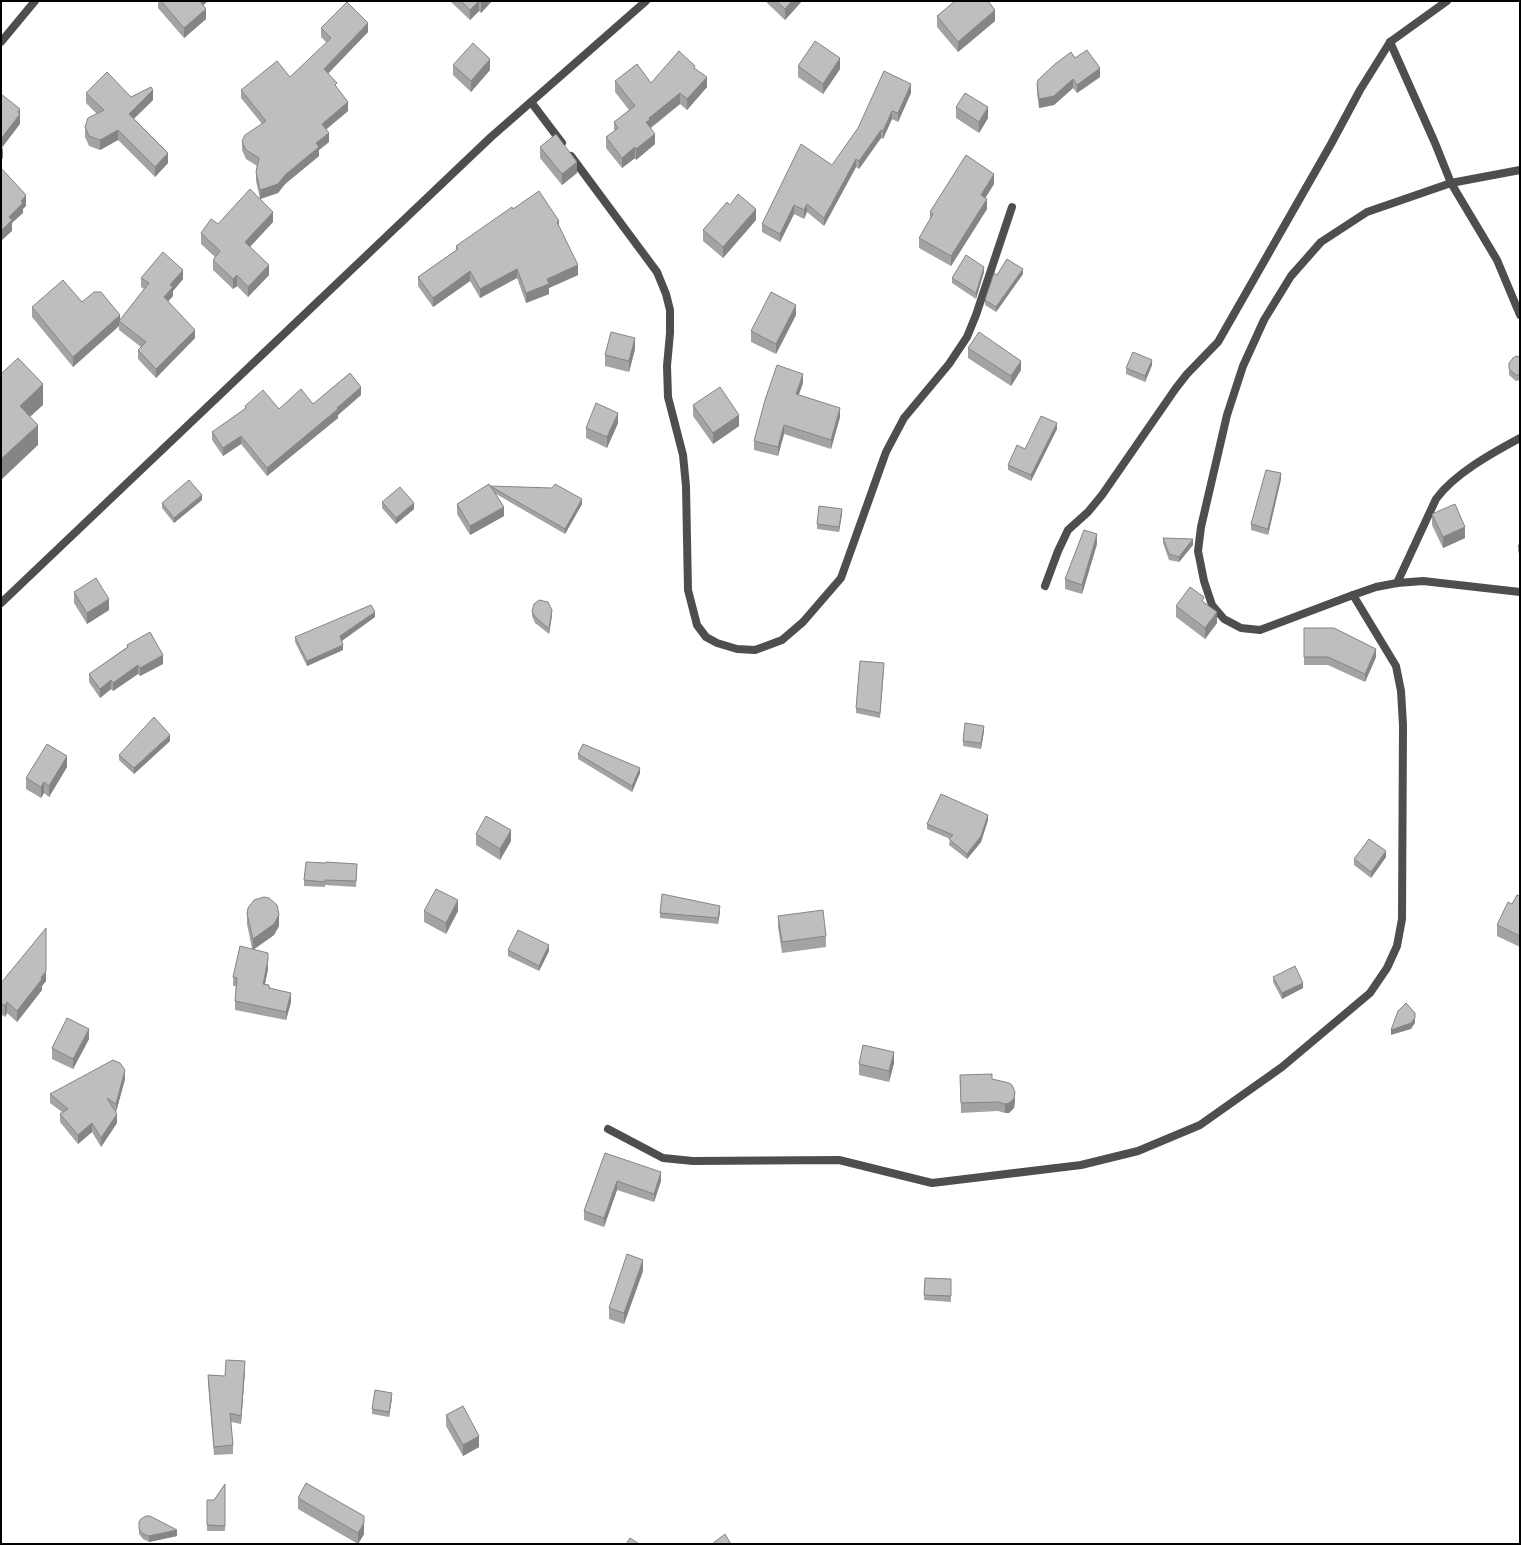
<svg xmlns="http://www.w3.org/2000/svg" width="1521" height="1545" viewBox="0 0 1521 1545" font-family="Signika,sans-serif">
<rect width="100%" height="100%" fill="#fff"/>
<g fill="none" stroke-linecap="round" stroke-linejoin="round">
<g stroke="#4e4e4e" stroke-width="8">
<path d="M1,42l34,-41"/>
<path d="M1390,42l45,101 16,40 69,-13"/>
<path d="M531,102l31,41"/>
<path d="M571,156l86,116 9,22 4,16v23l-3,33 1,31 15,58 3,31 2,104 9,35 9,12 11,6 20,6 18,1 27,-10 21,-18 38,-44 45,-126 18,-34 45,-54 18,-27 9,-22 36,-108"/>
<path d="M1397,583l39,-84c18,-25 56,-46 84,-61"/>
<path d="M1045,586l13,-35 10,-21 20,-18 14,-17 74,-107 11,-14 31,-32 113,-198 29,-54 30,-48 57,-41"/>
<path d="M1353,595l23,-8 21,-4 26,-2 97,11"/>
<path d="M608,1129l55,29 30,3 146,-1 93,23 149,-18 57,-14 62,-26 82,-58 88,-74 17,-25 10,-22 5,-27 1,-194 -2,-34 -5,-25 -43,-71 -93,35 -19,-2 -17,-9 -12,-14 -8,-24 -6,-30 3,-24 26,-112 16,-49 21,-46 27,-44 30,-34 46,-30 84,-29 46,77 23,55"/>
</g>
<path stroke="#4e4e4e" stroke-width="8" d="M1,603l490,-466 155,-136"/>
</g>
<g fill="#a3a3a3">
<path d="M158,1h50l-5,4 3,14 -22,19 -26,-30z"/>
<path d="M450,1h42l-11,12 -2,-2 -9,9z"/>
<path d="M765,1h37l-17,19z"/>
<path d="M937,16l58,5 -37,31 -21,-25z"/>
<path d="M321,28l47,4 -40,41 9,15 11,23 -22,18 3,13 -10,8v6l-34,28 -7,9 -18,6 -4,-18v-9l1,-6 -11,-7 -4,-9v-9l20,-17 -21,-26v-8l49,-13 37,-34 -6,-6z"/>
<path d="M1075,58l25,19 -23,16 -4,-5 -19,17 -15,3 -2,-15v-9z"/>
<path d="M453,65l37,5 -19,22 -18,-17z"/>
<path d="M798,66l42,3 -17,25 -25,-17z"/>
<path d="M695,68l12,19 -20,23 -7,-6 -29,24 4,16 -19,16 -1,-2 -13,10 -16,-20v-11l8,-6v-9l15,-12 -14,-18v-11l36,2z"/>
<path d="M86,93l67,7 -19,19 34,44 -13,14 -37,-37 -18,10 -11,-4 -4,-9v-10l12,-13 -11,-11z"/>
<path d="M911,93l-13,29 -6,-3 -9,20 -2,-1 -22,31 -3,-2 -32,59 -17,-14 -3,7 -10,-5 -14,28 -18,-10v-8l70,-59z"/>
<path d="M956,107l32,11 -9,15 -23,-15z"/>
<path d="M540,147l37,26 -15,12 -22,-27z"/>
<path d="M994,184l-9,14 2,11 -36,57 -32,-18v-10l11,-18v-8z"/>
<path d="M730,205l26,15 -33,38 -20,-17v-11z"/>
<path d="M513,209l46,18 19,48 -29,13v6l-23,9 -9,-25 -37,20 -10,-17 -37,26 -15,-21v-9l38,-27v-4z"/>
<path d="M273,222l-23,25 19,28 -21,22 -11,-11 -4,3 -20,-19v-10l2,-3 -14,-13v-11l17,-9z"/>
<path d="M984,272l-8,27 -24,-16v-5z"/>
<path d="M1023,274l-27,38 -11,-7v-5l12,-25z"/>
<path d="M141,278l42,1 -10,12v5l-5,5 27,37 -39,40 -18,-19v-9l3,-3 -22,-17v-4l-46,41 -41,-50v-10l50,-5 38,18 24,-31 -3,-2z"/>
<path d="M796,315l-20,39 -25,-12v-11z"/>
<path d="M968,348l53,22 -10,16 -43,-28z"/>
<path d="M635,349l-6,23 -24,-6v-11z"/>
<path d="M1520,357v23l-4,1 -7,-6v-12z"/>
<path d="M1152,365l-7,17 -19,-8v-6z"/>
<path d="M803,383l-5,12 42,22 -9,32 -47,-15 -6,22 -24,-6v-9z"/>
<path d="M361,395l-23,20v3l-71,58 -26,-32 -18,12 -11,-16v-8l33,-23v-3l34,3 34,-5z"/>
<path d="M693,405l46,21 -26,18 -20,-28z"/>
<path d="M618,423l-11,25 -21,-10v-10z"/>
<path d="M1057,429l-26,52 -23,-11v-5l17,-16z"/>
<path d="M1281,479l-13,56 -17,-5v-6z"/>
<path d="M490,486l92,18 -17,30 -69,-40 8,22 -34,19 -13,-21v-10z"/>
<path d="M202,500l-28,23 -12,-15v-5z"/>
<path d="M382,502l32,7 -18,15 -14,-16z"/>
<path d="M842,514l-3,18 -22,-3v-5z"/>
<path d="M1432,514l33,24 -22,10 -11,-23z"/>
<path d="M1163,538l30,7 -14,17 -10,-2 -6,-17z"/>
<path d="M1097,544l-15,50 -17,-5v-10z"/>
<path d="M1518,545h2v12l-2,-6z"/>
<path d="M74,592l35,18 -22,14 -13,-21z"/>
<path d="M1176,606l41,17 -12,16 -29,-22z"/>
<path d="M532,611l20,4 -3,19 -14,-11 -3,-7z"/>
<path d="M375,617l-33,24 1,9 -36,16 -12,-24v-5z"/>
<path d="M1304,628l72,29 -11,25 -37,-17h-24z"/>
<path d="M127,645l36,19 -23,12 -2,-2 -25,17 -2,-2 -11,9 -11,-16v-8l38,-27z"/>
<path d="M884,669l-4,49 -24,-5v-5z"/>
<path d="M984,731l-3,18 -18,-3v-5z"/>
<path d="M170,741l-36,33 -15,-14v-5z"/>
<path d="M578,754l62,19 -8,19 -54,-33z"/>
<path d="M67,767l-18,30 -5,-4 -3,5 -15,-9v-11z"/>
<path d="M988,820l-7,22 -14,17 -18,-14 1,-6 -23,-10v-5z"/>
<path d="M476,834l35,7 -11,19 -24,-15z"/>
<path d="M1386,857l-15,21 -17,-13v-6z"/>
<path d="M326,863l31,6 -1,18 -31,-2v2l-21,-1v-6z"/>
<path d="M1520,896v51l-23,-11v-11l15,-21z"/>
<path d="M424,911h34l-12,23 -22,-12z"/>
<path d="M720,912l-2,12 -58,-6v-5z"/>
<path d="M247,914l32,12 -5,9 -20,14 14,20 -3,15 26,18 -5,18 -51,-10v-9l1,-15h-3v-9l19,-28 -5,-25z"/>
<path d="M778,916l48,20v11l-44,6 -4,-26z"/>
<path d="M508,950l41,1 -10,20 -31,-15z"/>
<path d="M1273,977l30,11 -21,11 -9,-17z"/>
<path d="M46,981l-4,5v4l-25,32 -10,-9 -2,4 -4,-3v-31z"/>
<path d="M89,1039l-16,30 -21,-10v-11z"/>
<path d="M894,1063l-5,19 -30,-7v-11z"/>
<path d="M960,1075l32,4 23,22 -1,7 -5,5h-4l-7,-2 -37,2z"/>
<path d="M125,1079l-9,33 1,11 -16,24 -9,-15 -14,12 -18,-22v-8l2,-2 -12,-9v-9z"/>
<path d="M605,1153l56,28 -7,21 -37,-12 -13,37 -20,-7v-9z"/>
<path d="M643,1271l-19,53 -15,-5v-11z"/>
<path d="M925,1278l26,1v23l-27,-2z"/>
<path d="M245,1370l-4,54 -10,-2 2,23v9l-19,1 -6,-72v-8l17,1z"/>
<path d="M392,1398l-3,19 -17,-3v-5z"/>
<path d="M446,1415l33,32 -16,9 -17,-30z"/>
<path d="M225,1484v47h-18v-31h7z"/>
<path d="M298,1498l66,36 -6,10 -60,-35z"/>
<path d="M139,1522l38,14 -28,6 -6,-3 -4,-5z"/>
</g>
<g fill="#858585">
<path d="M198,1h10l-10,9z"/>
<path d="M479,1v10l-9,9v-10z"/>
<path d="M482,1h10l-11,12v-11z"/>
<path d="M792,1h10l-17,19v-11z"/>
<path d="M206,9v10l-22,19v-10z"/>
<path d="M995,10v11l-37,31v-10z"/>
<path d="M368,23v9l-44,46v-9z"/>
<path d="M840,58v11l-17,25v-10z"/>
<path d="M490,59v11l-19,22v-11z"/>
<path d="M1100,68v9l-23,16v-8z"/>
<path d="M707,77v10l-20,23v-11z"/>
<path d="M1073,79v9l-19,17 -15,3v-9z"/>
<path d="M911,84v9l-13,29v-9z"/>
<path d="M153,90v10l-24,23v-9z"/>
<path d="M680,93v11l-30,24 -4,-6 3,-4z"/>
<path d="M348,102v9l-26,22v-9z"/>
<path d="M988,107v11l-9,15v-11z"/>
<path d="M20,109v15l-19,25v-10z"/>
<path d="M892,111v8l-9,20v-8z"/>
<path d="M118,130v10l-18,10v-10z"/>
<path d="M881,130v8l-22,31v-8z"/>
<path d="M329,133v9l-10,8v6l-34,28 -7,9 -18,6v-9l25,-15 31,-32z"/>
<path d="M655,134v10l-19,16v-11z"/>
<path d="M635,147v11l-13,10v-10z"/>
<path d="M3,148v10l-2,3v-11z"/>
<path d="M168,153v10l-13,14v-10z"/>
<path d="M856,159v8l-32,59v-8z"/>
<path d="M577,162v11l-15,12v-11z"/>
<path d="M994,174v10l-13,21v-10z"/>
<path d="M26,195v11l-3,3v4l-11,10v8l-11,10v-10l8,-14z"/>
<path d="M987,199v10l-36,57v-10z"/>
<path d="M807,204v8l-3,7v-9z"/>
<path d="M794,205v9l-14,28v-8z"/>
<path d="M756,209v11l-33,38v-11z"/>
<path d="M273,212v10l-28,30v-10z"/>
<path d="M559,221v9l-2,-8z"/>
<path d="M269,265v10l-21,22v-10z"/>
<path d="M578,265v10l-29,13v6l-23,9v-10l21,-14z"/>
<path d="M984,267v5l-8,27v-6z"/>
<path d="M517,269v9l-37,20v-9z"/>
<path d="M1023,269v5l-27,38v-5z"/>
<path d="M183,270v9l-10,12v5l-9,10v-9l6,-12z"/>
<path d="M470,271v10l-37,26v-9z"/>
<path d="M237,275v11l-4,3v-10z"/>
<path d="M796,305v10l-20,39v-10z"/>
<path d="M120,315v7l-1,-1v5l-46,41v-10z"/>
<path d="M195,330v8l-39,40v-9z"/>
<path d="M635,338v11l-6,23v-11z"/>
<path d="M1152,360v5l-7,17v-6z"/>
<path d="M1021,361v9l-10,16v-10z"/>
<path d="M803,374v9l-7,20v-9z"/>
<path d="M43,384v21l-23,21v-20z"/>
<path d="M361,387v8l-23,20v3l-71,58v-8z"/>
<path d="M840,408v9l-9,32v-9z"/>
<path d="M618,413v10l-11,25v-11z"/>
<path d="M739,415v11l-26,18v-11z"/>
<path d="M1057,423v6l-26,52v-6z"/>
<path d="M38,425v20l-37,35v-21z"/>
<path d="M784,425v9l-6,22v-9z"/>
<path d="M241,436v8l-18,12v-8z"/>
<path d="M1281,473v6l-13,56v-6z"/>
<path d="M202,495v5l-28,23v-5z"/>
<path d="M582,499v5l-17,30v-5z"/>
<path d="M414,503v6l-18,15v-6z"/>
<path d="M504,507v9l-34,19v-9z"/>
<path d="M842,509v5l-3,18v-5z"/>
<path d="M1465,527v11l-22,10v-11z"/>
<path d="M1097,534v10l-15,50v-9z"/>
<path d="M1193,539v6l-14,17v-5z"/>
<path d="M109,599v11l-22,14v-11z"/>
<path d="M552,610v5l-3,19v-5z"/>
<path d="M375,612v5l-35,25v-6z"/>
<path d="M1217,612v11l-12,16v-11z"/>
<path d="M343,645v5l-36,16v-5z"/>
<path d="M1376,649v8l-11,25v-8z"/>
<path d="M163,655v9l-23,12v-8z"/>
<path d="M138,665v9l-25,17v-8z"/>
<path d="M111,680v9l-11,9v-9z"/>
<path d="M984,726v5l-3,18v-6z"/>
<path d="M170,735v6l-36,33v-6z"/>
<path d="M67,756v11l-18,30v-11z"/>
<path d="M640,768v5l-8,19v-6z"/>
<path d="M44,782v11l-3,5v-11z"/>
<path d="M988,815v5l-7,22 -14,17v-5z"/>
<path d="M511,830v11l-11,19v-11z"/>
<path d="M1386,851v6l-15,21v-6z"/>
<path d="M2,866v10l-1,2v-11z"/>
<path d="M458,900v11l-12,23v-11z"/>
<path d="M720,906v6l-2,12v-6z"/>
<path d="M279,915v11l-5,9 -21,15v-11z"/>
<path d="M549,945v6l-10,20v-5z"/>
<path d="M268,960v9l-5,24v-9z"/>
<path d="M46,971v10l-4,5v4l-25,32v-11z"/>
<path d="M1303,983v5l-21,11v-6z"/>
<path d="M291,993v9l-5,18v-8z"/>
<path d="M7,1002v11l-2,4v-11z"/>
<path d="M1415,1018v5l-4,6 -20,6v-5z"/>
<path d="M89,1029v10l-16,30v-10z"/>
<path d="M894,1052v11l-5,19v-11z"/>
<path d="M125,1070v9l-9,33v-8z"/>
<path d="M1015,1092v9l-1,7 -5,5h-4v-9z"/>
<path d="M117,1114v9l-16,24v-9z"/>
<path d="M92,1123v9l-14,12v-9z"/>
<path d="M661,1172v9l-7,21v-8z"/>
<path d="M617,1181v9l-13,37v-9z"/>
<path d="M643,1260v11l-19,53v-11z"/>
<path d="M245,1361v9l-4,54v-8z"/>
<path d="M392,1393v5l-3,19v-5z"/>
<path d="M479,1436v11l-16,9v-11z"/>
<path d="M364,1523v11l-6,10v-11z"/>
<path d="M177,1530v6l-28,6v-6z"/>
</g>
<g fill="#bebebe" stroke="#858585">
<path d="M161,1h39l6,8 -22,19z"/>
<path d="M461,1h18l-9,9z"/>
<path d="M776,1h16l-7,8z"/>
<path d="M955,1h33l7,9 -37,32 -21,-26z"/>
<path d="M347,2l21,21 -44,46 13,14 -2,2 13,17 -26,22 7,9 -13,10 3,4 -34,28 -7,9 -18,6 -4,-18 3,-14 -13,-8 -4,-9 3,-6 21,-14 -25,-31 36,-29 13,16 41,-39 -10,-10z"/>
<path d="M815,41l25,17 -17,26 -25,-18z"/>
<path d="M473,43l17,16 -19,22 -18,-16z"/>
<path d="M1087,50l13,18 -23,17 -4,-6 -19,17 -15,3 -2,-15 1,-4 17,-16 16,-12 4,6z"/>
<path d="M679,51l16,15 -1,2 13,9 -20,22 -7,-6 -31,25 1,2 -4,2 9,12 -19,15 -1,-2 -13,11 -16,-21 12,-9 -4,-6 21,-16 -20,-25 22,-17 14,19z"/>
<path d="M884,71l27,13 -13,29 -6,-2 -9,20 -2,-1 -22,31 -3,-2 -32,59 -17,-14 -3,6 -10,-5 -14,29 -18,-10 39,-80 31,21 26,-37z"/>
<path d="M107,72l24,25 20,-10 2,3 -24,24 39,39 -13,14 -37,-37 -18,10 -11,-4 -4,-9 3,-9 16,-8 -18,-17z"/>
<path d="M965,93l23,14 -9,15 -23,-15z"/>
<path d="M1,94l19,15 -2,3 2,2 -19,25z"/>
<path d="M556,134l21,28 -15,12 -22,-27z"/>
<path d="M966,155l28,19 -13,21 6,4 -36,57 -32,-18 14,-24 -3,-2z"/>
<path d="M1,168l25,27 -5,6 2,2 -14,14 3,3 -11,11z"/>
<path d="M250,189l23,23 -28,30 24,23 -21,22 -11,-12 -4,4 -20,-19 7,-9 -19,-18 10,-14 7,5z"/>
<path d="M539,191l20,30 -2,1 21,43 -31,14 2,5 -23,9 -9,-24 -37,20 -10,-18 -37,27 -15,-21 40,-28 -2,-3 56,-39 1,2z"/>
<path d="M738,194l18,15 -33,38 -20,-17 24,-28 3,3z"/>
<path d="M163,252l20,18 -13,15 3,2 -9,10 31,33 -39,39 -18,-19 8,-8 -27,-21 30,-38 -8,-5z"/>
<path d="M966,255l18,12 -8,26 -24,-15z"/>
<path d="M1007,259l16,10 -27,38 -11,-7 9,-27 3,2z"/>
<path d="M63,280l19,22 12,-10h7l19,23 -47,42 -41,-50z"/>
<path d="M771,292l25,13 -20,39 -25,-13z"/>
<path d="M611,332l24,6 -6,23 -24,-6z"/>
<path d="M979,332l42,29 -10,15 -43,-28z"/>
<path d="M1133,352l19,8 -7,16 -19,-8z"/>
<path d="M1516,356l4,1v18h-4l-7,-6v-6l4,-5z"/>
<path d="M18,358l25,26 -23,22 18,19 -37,34v-85z"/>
<path d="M777,365l26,9 -7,20 44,14 -9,32 -47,-15 -6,22 -24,-6 11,-41z"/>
<path d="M350,373l11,14 -24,21 1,1 -71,59 -26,-32 -18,12 -11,-16 34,-24 -1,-2 18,-16 16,19 22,-20 12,15z"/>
<path d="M720,387l19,28 -26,18 -20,-28z"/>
<path d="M596,403l22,10 -11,24 -21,-9z"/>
<path d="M1041,416l16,7 -26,52 -23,-10 9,-20 8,4z"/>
<path d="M1266,470l15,3 -13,56 -17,-5z"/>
<path d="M189,480l13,15 -28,23 -12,-15z"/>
<path d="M489,484l15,23 -34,19 -13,-22z"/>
<path d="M555,484l27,15 -17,30 -75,-43 62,2z"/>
<path d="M400,487l14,16 -18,15 -14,-16z"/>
<path d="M1455,504l10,23 -22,10 -11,-23z"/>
<path d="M819,506l23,3 -3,18 -22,-3z"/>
<path d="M1084,530l13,4 -15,51 -17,-6z"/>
<path d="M1163,538l30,1 -14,18 -10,-3z"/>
<path d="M1518,545h2v6z"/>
<path d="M96,578l13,21 -22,14 -13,-21z"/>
<path d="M1190,587l14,10 -2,4 15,11 -12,16 -29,-22z"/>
<path d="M539,600l9,2 4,8 -3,19 -14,-12 -3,-6 2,-7z"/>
<path d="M371,605l4,7 -35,24 3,9 -36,16 -12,-24z"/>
<path d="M1304,628h30l42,21 -11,25 -37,-17h-24z"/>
<path d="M150,632l13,23 -23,13 -2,-3 -25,18 -2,-3 -11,9 -11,-15 39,-27 -1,-2z"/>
<path d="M860,661l24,2 -4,50 -24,-5z"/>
<path d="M154,717l16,18 -36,33 -15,-13z"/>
<path d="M965,723l19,3 -3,17 -18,-2z"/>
<path d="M47,744l20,12 -18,30 -5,-4 -3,5 -15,-9z"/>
<path d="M583,744l57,24 -8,18 -54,-32z"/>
<path d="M941,794l47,21 -7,21 -14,18 -18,-15 4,-4 -26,-11z"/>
<path d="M486,816l25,14 -11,19 -24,-15z"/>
<path d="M1369,839l17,12 -15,21 -17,-13z"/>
<path d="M306,862l20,1v-1l31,2 -1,17 -31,-1v2l-21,-2z"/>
<path d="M436,889l22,11 -12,23 -22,-12z"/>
<path d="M662,894l58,12 -2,12 -58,-5z"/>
<path d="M1517,895l3,1v40l-23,-11 11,-23 4,2z"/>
<path d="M264,897l5,1 8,7 2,10 -5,9 -21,15 -6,-25 1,-6 6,-8z"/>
<path d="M823,910l3,26 -44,6 -4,-26z"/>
<path d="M46,928v43l-5,6 1,2 -25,32 -10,-9 -2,4 -4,-3v-20z"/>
<path d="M518,930l31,15 -10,21 -31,-16z"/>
<path d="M240,946l28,7v7l-5,24 6,1v3l22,5 -5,19 -51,-11 2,-23 -4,-1z"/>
<path d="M1295,966l8,17 -21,10 -9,-16z"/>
<path d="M1406,1003l9,10v5l-4,5 -20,7 7,-19z"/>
<path d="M67,1018l22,11 -16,30 -21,-11z"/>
<path d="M863,1045l31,7 -5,19 -30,-7z"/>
<path d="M113,1060l7,3 5,7 -9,34 -9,-6 10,16 -16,24 -9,-15 -14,12 -18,-21 8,-5 -18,-15z"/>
<path d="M992,1074v5l17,4 3,2 3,7 -1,7 -5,4 -4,1 -7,-2 -37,1 -1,-28z"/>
<path d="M605,1153l56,19 -7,22 -37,-13 -13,37 -20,-7z"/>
<path d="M627,1254l16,6 -19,53 -15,-5z"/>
<path d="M925,1278l26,1v17l-27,-1z"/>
<path d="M226,1360l19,1 -4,55 -11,-3 3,32 -19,2 -6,-72 17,1z"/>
<path d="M375,1390l17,3 -3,19 -17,-3z"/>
<path d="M463,1406l16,30 -16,9 -17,-30z"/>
<path d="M306,1483l58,33v7l-6,10 -60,-35z"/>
<path d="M225,1484v42l-18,-1v-25h7z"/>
<path d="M146,1516h4l27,14 -28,6 -6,-2 -4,-5v-7l2,-3z"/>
<path d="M725,1534l6,10h-19z"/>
<path d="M630,1538l9,6h-13z"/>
</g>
<rect width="1521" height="1545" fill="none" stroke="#000000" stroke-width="4"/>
</svg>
